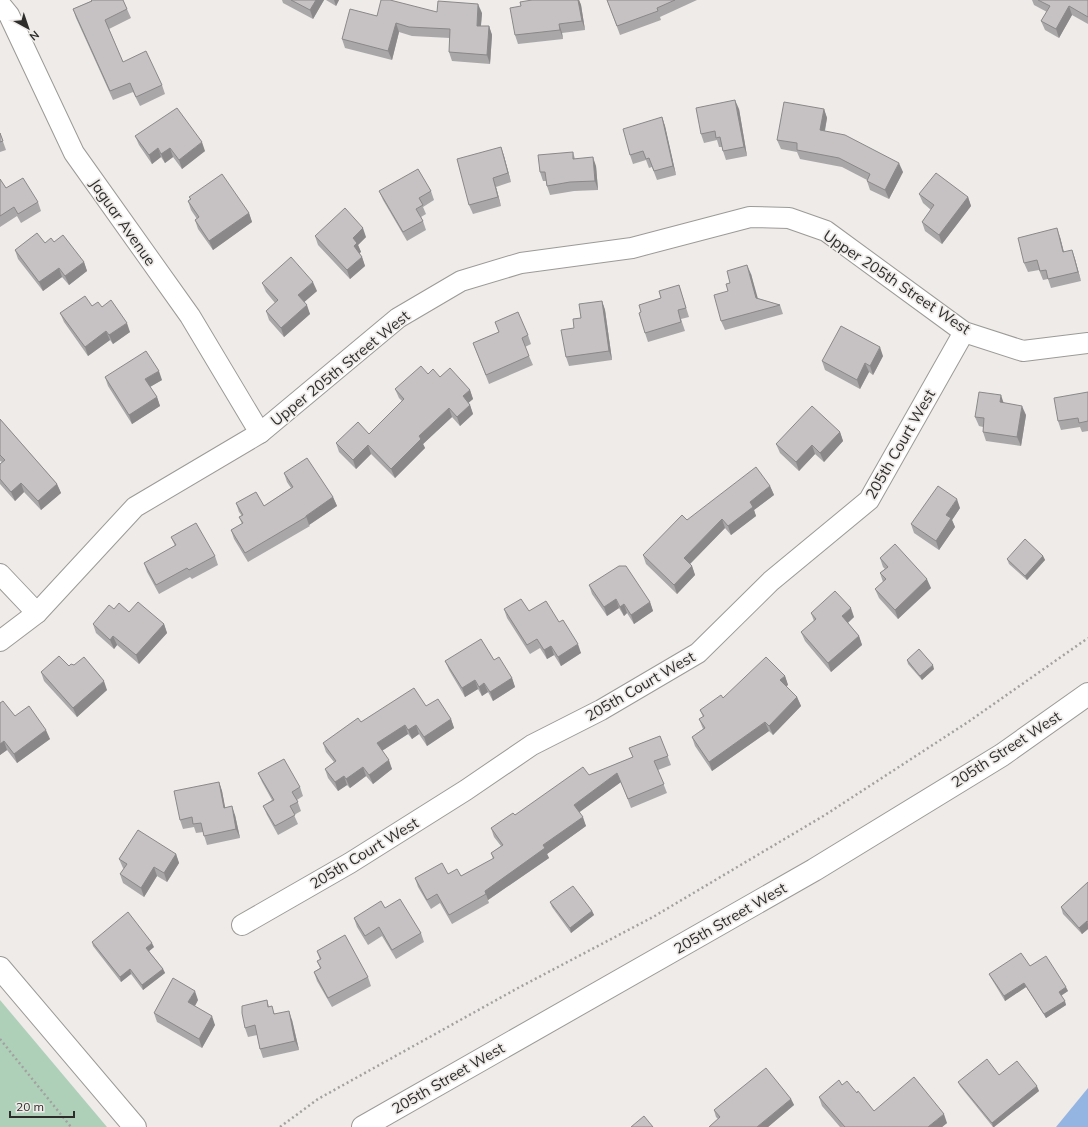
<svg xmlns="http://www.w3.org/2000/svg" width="1088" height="1127" viewBox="0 0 1088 1127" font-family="Mulish,sans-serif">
<rect width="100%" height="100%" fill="#eeebe9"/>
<path fill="#aed0b9" d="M0,1000l107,127h-107z"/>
<path fill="#94b4e2" d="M1088,1088v39h-32z"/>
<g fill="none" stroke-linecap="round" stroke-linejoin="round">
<g stroke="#9c9a97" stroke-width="22">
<g id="minor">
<path d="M0,4l9,11 65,138 116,163 70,117"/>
<path d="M0,574l37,39"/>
<path d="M0,641l37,-28 98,-106 125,-74 138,-115 63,-37 60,-18 111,-15 118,-31 39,1 37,13 138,101 59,19 65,-8"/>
<path d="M242,925l108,-62 116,-73 66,-45 69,-35 97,-57 73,-72 98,-81 95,-168"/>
</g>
</g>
<g stroke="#9c9a97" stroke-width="24">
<g id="tertiary">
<path d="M0,968l135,159"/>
<path d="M363,1127l451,-257 188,-115 86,-61"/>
</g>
</g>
<g stroke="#a3a19f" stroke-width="2.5" stroke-dasharray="2 3" stroke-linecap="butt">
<path d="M0,1039l71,88"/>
<path d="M280,1127l38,-28 200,-111 135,-71 172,-102 143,-93 120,-84"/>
</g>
<use href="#minor" stroke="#fff" stroke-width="20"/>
<use href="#tertiary" stroke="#fff" stroke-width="22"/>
</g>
<g fill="#aaa7a9">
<path d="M91,0h32l8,18 -22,11 14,33 39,23 3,9 -25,12 -7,-14 -20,8 -37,-82 -3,-9 18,-8z"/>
<path d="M282,0h42l-11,19 -30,-16z"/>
<path d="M326,0h13l-3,6z"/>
<path d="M532,0h47l2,5 4,25 -23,3 1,6 -45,5 -3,-9 6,-29z"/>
<path d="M607,0h90l-37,17 1,3 -41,15z"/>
<path d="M1032,0h56v24l-16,-9 -13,23 -14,-8 -4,-9 6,-9 -13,-7z"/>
<path d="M437,12l45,1 -1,13h8l3,9 -2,29 -38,-3 -3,-9 1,-14 -38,-2 -13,-4 -7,28 -47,-12 -3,-9 35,-23z"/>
<path d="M739,109l8,47 -21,4 -3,-9 -1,-4h-3l-2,-7 -13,3 -3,-9z"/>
<path d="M824,109l3,9 -2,13 78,41 -14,27 -19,-9 -3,-9v-1l-25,-13 -42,-8 -3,-7 -16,-3 -4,-9z"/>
<path d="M662,117l3,9 11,49 -19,5 -5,-13 -3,1 -3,-8 -13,4 -3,-9z"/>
<path d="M0,133l6,17 -6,2z"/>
<path d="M135,136l70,15 -23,18 -9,-12 -8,6 -4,-6 -9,7 -13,-19z"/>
<path d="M501,147l3,9 7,26 -15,5 5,19 -28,8 -4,-9z"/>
<path d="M573,152l2,7 21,7 2,24 -24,1 -24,4 -3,-9 -1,-5h-3l-3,-9z"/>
<path d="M0,179l6,9 32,14 3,9 -20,12 -4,-7 -17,11z"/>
<path d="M379,191h52l3,9 -11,7 3,7 -5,3 2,4 3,9 -19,11 -24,-41z"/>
<path d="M919,194l49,3 3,9 -29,38 -17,-13 -3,-9 9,-12 -8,-7z"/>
<path d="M189,197l60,16 3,9 -39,28 -15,-21 -3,-9 2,-1 -6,-9 -3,-9 2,-2z"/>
<path d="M315,236l51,1 -8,8 3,7 -2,1 3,4 3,9 -15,13 -32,-34z"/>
<path d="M1060,237l4,15 8,-2 3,9 6,22 -30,7 -3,-9 -5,1 -4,-10 -11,2 -4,-9z"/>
<path d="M54,242l30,20 3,9 -18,14 -7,-8 -19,14 -25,-32 -3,-9 30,-7z"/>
<path d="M751,274l6,24 23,7 3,9 -58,16 -4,-9 9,-38z"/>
<path d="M262,283l55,8 -13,11 6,12 -26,23 -15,-17 -3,-9 9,-8 -9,-11z"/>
<path d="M679,285l10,32 -8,2 4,12 -37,11 -3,-9 -4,-21 20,-14z"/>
<path d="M602,301l3,9 7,50 -43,6 -3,-9 8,-29 7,-10z"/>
<path d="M92,306l10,1 28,25 -17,12 -3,-4 -22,16 -24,-34 -4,-9z"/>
<path d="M495,322l33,13 3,9 -6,3 8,18 -44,19 -16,-41 26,-11z"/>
<path d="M883,356l-10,19 -4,-3 -9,17 -35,-19 -3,-9z"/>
<path d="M428,374l12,3 30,13 3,9 -5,4 2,2 3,9 -13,12 -8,-9 -29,27 2,4 -30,30 -24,-24 -15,15 -17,-17 -3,-9 33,-9 33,-33 -3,-3 -4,-9z"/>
<path d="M105,377l57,3 -12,7 7,10 3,9 -28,18 -24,-38z"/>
<path d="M1088,392v39l-6,1 -2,-5 -19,3 -3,-9z"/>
<path d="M1004,403l22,12 -5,31 -35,-5 -3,-9v-5l-4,-1 -4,-9z"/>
<path d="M0,419l57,65 4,9 -20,17 -17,-18 -9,9 -15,-17v-20l2,-2 -2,-1z"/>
<path d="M840,432l3,9 -19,21 -9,-8 -16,17 -19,-18 -4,-9z"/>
<path d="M284,473l49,24 4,9 -28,19 1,1 -62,36 -14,-23 -3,-9 11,-6 -3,-7 3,-1 -3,-4 -3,-9 28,3 27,-18 -4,-6z"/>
<path d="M770,486l4,9 -20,15 2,6 -25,19 -6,-7 -35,36 2,2 3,9 -18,19 -31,-30 -3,-9z"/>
<path d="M960,508l-8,12 3,7 -16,23 -25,-17 -3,-9z"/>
<path d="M171,537l44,19 3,9 -26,14 -2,-2 -31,17 -12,-22 -3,-9 31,-17z"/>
<path d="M1043,556l2,4 -18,20 -18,-16 -2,-5z"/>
<path d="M880,558l51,30 -33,31 -19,-21 -4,-9 8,-7 -3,-9 5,-4 -2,-2z"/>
<path d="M589,585l61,17 3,9 -19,13 -7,-11 -3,3 -5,-8 -12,8 -15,-22z"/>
<path d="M114,609l15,3 35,12 3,9 -28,31 -22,-19 -3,4 -18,-16 -3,-9z"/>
<path d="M504,609l25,2 30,11 22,31 -20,13 -7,-11 -7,4 -7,-11 -10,6 -23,-36z"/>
<path d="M811,613l43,4 -6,6 11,13 3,9 -31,27 -26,-31 -4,-9 13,-11z"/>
<path d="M494,660l18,18 3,9 -22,14 -5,-9 -6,4 -4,-7 -13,8 -16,-27 -4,-9z"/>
<path d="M907,660l27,9 -12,11 -14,-16z"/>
<path d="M69,666l38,24 -30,27 -33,-36 -3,-9z"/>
<path d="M785,676l3,9 -2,1 11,11 4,9 -28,29 -4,-4 -57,40 -17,-25 -3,-9 11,-8 -4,-10 4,-2 -3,-7 23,-12z"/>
<path d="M0,703l15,13 35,23 -33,24 -10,-13 -7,5z"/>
<path d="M426,706l25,13 3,9 -27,18 -8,-12 -7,5 -4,-5 -26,17 10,18 -19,15 -7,-8 -16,12 -3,-3 -9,6 -10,-13 -3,-9 9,-7 -8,-10 -3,-9 38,-21z"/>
<path d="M660,736l11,29 -13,5 9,23 -36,15 -10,-26 -42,30 7,14 -39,28 2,4 -61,42 1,3 -37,21 -12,-21 -9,6 -13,-22 -3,-9 33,-4 13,2 32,-17 -2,-6 10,-7 -7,-9 -3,-9 98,-53 44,-18 -4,-9z"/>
<path d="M258,773l42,14 3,9 -6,4 4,11 -7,4 4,9 -20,11 -11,-20 -4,-9 9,-6 -10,-18z"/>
<path d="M219,782l3,9 3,17 10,7 5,23 -33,7 -4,-13 -7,1 -2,-6 -11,2 -3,-9z"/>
<path d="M176,854l3,9 -12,19 -10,-6 -13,21 -21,-14 -3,-9 4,-5 -1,-1 -4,-9z"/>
<path d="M1088,882v47l-6,5 -19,-20 -2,-7z"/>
<path d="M550,902l42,9 2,4 -23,18 -19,-26z"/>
<path d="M385,908l36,25 3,9 -28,17 -14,-23 -14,9 -11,-18 -3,-9z"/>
<path d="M92,942l62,5 -5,4 14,18 2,4 -22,17 -12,-16 -10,8 -28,-36z"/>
<path d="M317,951l51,26 3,9 -39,21 -15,-26 -3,-9 6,-4 -3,-7 3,-1z"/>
<path d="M1030,966l38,25 -7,5 5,9 -20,13 -20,-31 -21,14 -14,-23 -2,-4z"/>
<path d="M198,1000l-3,6 20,19 -13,23 -45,-26 -3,-9z"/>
<path d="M267,1000l2,7 6,7 17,6 7,30 -36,8 -3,-9 -3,-14 -9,2 -3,-9z"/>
<path d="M999,1075l40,16 -45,36h-1l-33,-41 -2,-4z"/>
<path d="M842,1085l15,8 17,18 73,12 -5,4h-102l-18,-21 -3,-9z"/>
<path d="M791,1099l3,6 -26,22h-59l9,-8 -2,-2 -2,-7z"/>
</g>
<g fill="#8b8889">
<path d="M316,0h8l-11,19 -3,-9z"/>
<path d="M334,0h5l-3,6z"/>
<path d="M578,0h1l2,5 4,25 -3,-9z"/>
<path d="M478,4l4,9 -2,22 -3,-9z"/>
<path d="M1069,6l3,9 -13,23 -3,-9z"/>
<path d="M396,23l3,9 -7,28 -4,-9z"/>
<path d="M559,24l3,9 1,6 -3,-9z"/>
<path d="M489,26l3,9 -2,29 -3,-9z"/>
<path d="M735,100l4,9 8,47 -3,-9z"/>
<path d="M824,109l3,9 -4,21 -3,-9z"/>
<path d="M662,117l3,9 11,49 -3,-9z"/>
<path d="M202,142l3,9 -23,18 -3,-9z"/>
<path d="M501,147l3,9 7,26 -3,-9z"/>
<path d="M158,148l3,9 -9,7 -3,-9z"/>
<path d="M170,148l3,9 -8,6 -4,-9z"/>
<path d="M593,157l3,9 2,24 -3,-9z"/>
<path d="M899,163l4,9 -14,27 -4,-9z"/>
<path d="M493,178l3,9 5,19 -3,-9z"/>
<path d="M968,197l3,9 -29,38 -3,-9z"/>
<path d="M249,213l3,9 -39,28 -4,-9z"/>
<path d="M363,228l3,9 -8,8 3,7 -4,3 -3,-9 -1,-8z"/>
<path d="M1057,228l3,9 6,24 -3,-9z"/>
<path d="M1072,250l3,9 6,22 -3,-9z"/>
<path d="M362,257l3,9 -15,13 -3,-9z"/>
<path d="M84,262l3,9 -18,14 -4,-9z"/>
<path d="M747,265l4,9 9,32 -4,-8z"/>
<path d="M59,268l3,9 -19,14 -4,-9z"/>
<path d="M313,282l4,9 -15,13 -4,-9z"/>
<path d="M602,301l3,9 7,50 -3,-9z"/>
<path d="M307,305l3,9 -26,23 -3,-9z"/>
<path d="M127,323l3,9 -17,12 -4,-9z"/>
<path d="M106,331l4,9 -22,16 -3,-9z"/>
<path d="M880,347l3,9 -10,19 -3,-9z"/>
<path d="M865,363l4,9 -9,17 -3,-9z"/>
<path d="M159,371l3,9 -14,8 -3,-9z"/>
<path d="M470,390l3,9 -7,6 -3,-9z"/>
<path d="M1001,395l3,9 -4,-2z"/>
<path d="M157,397l3,9 -28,18 -3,-9z"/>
<path d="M470,405l3,9 -13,12 -3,-9z"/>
<path d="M1022,406l4,9 -5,31 -4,-9z"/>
<path d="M449,408l3,9 -29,27 2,4 -30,30 -4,-9 28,-33z"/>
<path d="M840,432l3,9 -19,21 -4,-9z"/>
<path d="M368,445l3,9 -15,15 -3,-9z"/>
<path d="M812,445l3,9 -16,17 -3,-9z"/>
<path d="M21,483l3,9 -9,9 -4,-9z"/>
<path d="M57,484l4,9 -20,17 -3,-9z"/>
<path d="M770,486l4,9 -20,15 2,6 -25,19 -3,-9 22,-24z"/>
<path d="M333,497l4,9 -28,19 -3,-9z"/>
<path d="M957,499l3,9 -8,12 3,7 -16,23 -3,-9 10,-26z"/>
<path d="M722,519l3,9 -38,39 -3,-9z"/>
<path d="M1043,556l2,4 -18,20 -2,-4z"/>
<path d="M692,566l3,9 -18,19 -3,-9z"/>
<path d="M927,579l4,9 -33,31 -3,-9z"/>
<path d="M616,599l3,9 -12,8 -3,-9z"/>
<path d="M650,602l3,9 -19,13 -3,-9z"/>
<path d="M624,604l3,9 -3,3 -4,-9z"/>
<path d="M851,608l3,9 -9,8 -3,-9z"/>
<path d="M164,624l3,9 -28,31 -3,-9z"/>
<path d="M113,636l4,9 -3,4 -4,-9z"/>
<path d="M859,636l3,9 -31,27 -3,-9z"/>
<path d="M578,644l3,9 -20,13 -3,-9z"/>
<path d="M551,646l3,9 -7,4 -3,-9z"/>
<path d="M933,665l1,4 -12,11 -2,-4z"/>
<path d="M785,676l3,9 -5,4 -3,-9z"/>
<path d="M512,678l3,9 -22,14 -3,-9z"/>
<path d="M475,680l3,9 -13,8 -3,-9z"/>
<path d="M104,681l3,9 -30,27 -4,-9z"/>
<path d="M484,683l4,9 -6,4 -3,-9z"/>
<path d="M797,697l4,9 -28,29 -4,-9z"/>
<path d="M451,719l3,9 -27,18 -3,-9z"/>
<path d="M765,722l4,9 -57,40 -3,-9z"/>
<path d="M405,725l3,9 -28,18 -3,-9z"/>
<path d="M416,725l3,9 -7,5 -4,-9z"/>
<path d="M46,730l4,9 -33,24 -3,-9z"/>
<path d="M4,741l3,9 -7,5v-11z"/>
<path d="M389,760l3,9 -19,15 -4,-9z"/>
<path d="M363,767l3,9 -16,12 -4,-9z"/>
<path d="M617,773l4,9 -44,32 -3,-9z"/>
<path d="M344,776l3,9 -9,6 -3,-9z"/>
<path d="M219,782l3,9 5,26 -3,-9z"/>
<path d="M232,806l3,9 5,23 -4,-9z"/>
<path d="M583,817l3,9 -39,28 2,4 -61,42 -3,-9 58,-46z"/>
<path d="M176,854l3,9 -12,19 -3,-9z"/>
<path d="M154,867l3,9 -13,21 -3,-9z"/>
<path d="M592,911l2,4 -23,18 -1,-5z"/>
<path d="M1087,921l1,3v5l-6,5 -3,-6z"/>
<path d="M152,943l2,4 -6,5 -2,-4z"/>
<path d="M130,969l1,5 -10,8 -1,-5z"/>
<path d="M163,969l2,4 -22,17 -1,-5z"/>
<path d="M1024,983l2,4 -21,14 -1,-5z"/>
<path d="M1066,987l2,4 -8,5 -1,-4z"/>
<path d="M195,991l3,9 -6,11 -4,-9z"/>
<path d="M1065,1001l1,4 -20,13 -2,-4z"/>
<path d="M289,1011l3,9 7,30 -4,-9z"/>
<path d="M212,1016l3,9 -13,23 -3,-9z"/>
<path d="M1037,1086l2,5 -45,36h-1l-1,-4z"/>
<path d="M791,1099l3,6 -26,22h-11z"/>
<path d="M944,1114l3,9 -5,4h-14z"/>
</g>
<g fill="#c6c2c4" stroke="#8b8889">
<path d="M91,0h32l4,9 -22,11 18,42 23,-11 16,34 -26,12 -6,-14 -20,8 -37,-82 19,-8z"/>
<path d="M291,0h25l-6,10z"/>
<path d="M381,0h9l47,12 1,-11 40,3 -1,22h12l-2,29 -38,-3 1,-23 -41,-2 -13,-4 -8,28 -46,-12 8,-30 27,7z"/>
<path d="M532,0h46l4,21 -23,3 1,6 -45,5 -5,-27 11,-2 -1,-4z"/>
<path d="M607,0h68l-18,8 1,3 -41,15z"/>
<path d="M1038,0h50v17l-19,-11 -13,23 -15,-8 9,-15z"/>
<path d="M735,100l9,47 -21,4 -3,-14 -4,1 -1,-7 -14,3 -5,-26z"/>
<path d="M784,102l40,7 -4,21 25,5 54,28 -14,27 -18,-9 3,-7 -31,-16 -42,-8v-7l-20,-3z"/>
<path d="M177,108l25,34 -23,18 -9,-12 -9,6 -3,-6 -9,7 -14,-19z"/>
<path d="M662,117l11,49 -19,5 -5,-13 -3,1 -3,-8 -13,4 -7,-26z"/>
<path d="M0,133l3,8 -3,1z"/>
<path d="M501,147l7,26 -15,5 5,19 -29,8 -12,-46z"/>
<path d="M573,152v7l20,-2 2,24 -25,1 -23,4 -2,-14h-5l-2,-17z"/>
<path d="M418,169l13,22 -12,7 4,7 -7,4 7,12 -20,11 -24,-41z"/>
<path d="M936,173l32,24 -29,38 -17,-13 12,-17 -15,-11z"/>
<path d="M222,174l27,39 -40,28 -14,-21 4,-3 -11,-16 3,-2 -2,-2z"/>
<path d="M23,178l15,24 -20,12 -4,-7 -14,9v-37l6,9z"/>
<path d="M345,208l18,20 -10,10 4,5 -3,3 8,11 -15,13 -32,-34z"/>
<path d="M1057,228l6,24 9,-2 6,22 -30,7 -2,-9 -6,1 -3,-11 -13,3 -6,-25z"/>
<path d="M37,233l8,10 6,-5 3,4 9,-7 21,27 -19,14 -6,-8 -20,14 -24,-32z"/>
<path d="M291,257l22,25 -15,13 9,10 -26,23 -15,-17 12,-11 -16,-17z"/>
<path d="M747,265l9,33 24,7 -59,16 -7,-26 14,-4 -2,-7 4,-1 -3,-12z"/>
<path d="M679,285l7,23 -8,2 3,12 -36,11 -6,-20 2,-1 -2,-7 22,-7 -2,-7z"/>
<path d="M85,296l7,10 6,-4 4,5 9,-7 16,23 -18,12 -3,-4 -21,16 -25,-34z"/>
<path d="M602,301l7,50 -43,6 -5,-27 13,-2 -1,-9 8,-1 -2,-14z"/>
<path d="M518,312l10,23 -6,3 7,18 -43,19 -13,-32 26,-11 -4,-10z"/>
<path d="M841,326l39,21 -10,19 -5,-3 -8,17 -35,-19z"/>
<path d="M146,351l13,20 -14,8 12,18 -28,18 -24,-38z"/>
<path d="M421,366l7,8 5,-5 7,8 10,-9 20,22 -7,6 7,9 -13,12 -8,-9 -30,28 2,3 -30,30 -23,-24 -15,15 -17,-17 22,-21 11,12 35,-35 -9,-10z"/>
<path d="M979,392l22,3 -1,7 22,4 -5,31 -34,-5 1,-14 -9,-1z"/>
<path d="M1088,392v29l-9,2 -1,-5 -20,3 -4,-23z"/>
<path d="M812,406l28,26 -20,21 -8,-8 -16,17 -20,-18z"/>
<path d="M0,419l57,65 -19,17 -17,-18 -10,9 -11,-13v-15l5,-4 -5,-5z"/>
<path d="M307,458l26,39 -27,19v1l-61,36 -14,-23 12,-7 -4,-6 4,-2 -7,-12 20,-11 8,14 29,-19 -9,-14z"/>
<path d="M756,467l14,19 -20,16 3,5 -25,19 -6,-7 -38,39 8,8 -18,19 -31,-30 39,-40 5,5z"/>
<path d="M938,486l19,13 -11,16 5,3 -15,23 -25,-17z"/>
<path d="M196,523l19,33 -26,14 -2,-2 -31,17 -12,-22 32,-18 -5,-8z"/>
<path d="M1025,539l18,17 -18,20 -18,-17z"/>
<path d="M895,544l32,35 -32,31 -20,-21 11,-10 -6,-6 8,-6 -8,-9z"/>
<path d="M619,566h7l24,36 -19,13 -7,-11 -4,3 -4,-8 -12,8 -15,-22z"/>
<path d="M835,591l16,17 -9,8 17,20 -31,27 -27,-31 15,-13 -5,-6z"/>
<path d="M521,599l8,12 17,-10 13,21 4,-2 15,24 -20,13 -7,-11 -7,4 -7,-11 -10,6 -23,-36z"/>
<path d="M138,602l26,22 -28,31 -23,-19 -3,4 -17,-16 16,-19 5,4 5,-6 10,9z"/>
<path d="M481,639l13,21 5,-3 13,21 -22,14 -6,-9 -5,4 -4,-7 -13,8 -17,-27z"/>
<path d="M919,649l14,16 -13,11 -13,-16z"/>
<path d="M59,656l10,10 2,-2 3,1 10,-8 20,24 -31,27 -32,-36z"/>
<path d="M766,657l19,19 -5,4 17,17 -28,29 -4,-4 -56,40 -17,-25 13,-9 -6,-9 5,-3 -4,-6 21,-15 2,3z"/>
<path d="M414,688l12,18 12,-7 13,20 -27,18 -8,-12 -8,5 -3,-5 -28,18 12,17 -20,15 -6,-8 -17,12 -2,-3 -9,6 -10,-13 11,-8 -13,-18 35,-25 3,4z"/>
<path d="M3,701l12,15 14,-10 17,24 -32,24 -10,-13 -4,3v-41z"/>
<path d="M660,736l8,20 -14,5 10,23 -36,15 -11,-26 -43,32 9,12 -40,28 2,3 -60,43 1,3 -37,21 -12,-21 -10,6 -12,-22 27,-15 6,11 9,-5 4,7 33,-18 -3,-5 12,-8 -12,-17 22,-15 2,2 68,-48 6,8 44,-18 -4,-9z"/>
<path d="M284,759l16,28 -8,5 6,10 -8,4 5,9 -20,11 -12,-20 11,-6 -16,-27z"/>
<path d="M219,782l5,26 8,-2 4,23 -32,7 -3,-13 -8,1 -1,-7 -12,3 -6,-29z"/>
<path d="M138,830l38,24 -12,19 -10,-6 -13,21 -21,-14 7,-10 -8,-5z"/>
<path d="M1088,882v40l-1,-1 -8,7 -18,-21z"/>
<path d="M573,886l19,25 -22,17 -20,-26z"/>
<path d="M400,899l21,34 -29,17 -13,-23 -14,9 -11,-18 27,-17 4,7z"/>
<path d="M128,912l24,31 -6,5 17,21 -21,16 -12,-16 -10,8 -28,-35z"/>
<path d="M345,935l23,42 -40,21 -14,-26 7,-4 -4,-7 4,-2 -4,-8z"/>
<path d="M1021,953l9,13 16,-10 20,31 -7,5 6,9 -21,13 -20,-31 -20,13 -15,-22z"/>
<path d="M173,978l22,13 -7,11 24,14 -13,23 -45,-26z"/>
<path d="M267,1000l1,7 4,-1 2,8 15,-3 6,30 -35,8 -5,-24 -10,3 -3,-15v-7z"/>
<path d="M987,1059l12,16 18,-14 20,25 -45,37 -34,-41z"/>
<path d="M766,1068l25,31 -34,28h-48l11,-10 -6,-7z"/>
<path d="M914,1077l30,37 -16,13h-83l-26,-30 20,-17 3,5 5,-4 10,12 1,-2 16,20z"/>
<path d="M644,1116l9,11h-22z"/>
</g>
<g text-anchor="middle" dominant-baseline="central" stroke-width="3.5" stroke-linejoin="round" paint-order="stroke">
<g font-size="15" fill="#2e2d2c" stroke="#eeebe9">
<text transform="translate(123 222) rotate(55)">Jaguar Avenue</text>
<text transform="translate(897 282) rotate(34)">Upper 205th Street West</text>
<text transform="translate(340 368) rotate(-39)">Upper 205th Street West</text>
<text transform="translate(900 444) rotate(-60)">205th Court West</text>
<text transform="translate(640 686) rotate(-30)">205th Court West</text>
<text transform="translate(1006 749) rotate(-33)">205th Street West</text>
<text transform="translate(364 853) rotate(-31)">205th Court West</text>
<text transform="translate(730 918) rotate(-30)">205th Street West</text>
<text transform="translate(448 1078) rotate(-30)">205th Street West</text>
</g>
</g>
<g transform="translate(28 28) rotate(140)" stroke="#eeebe9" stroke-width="3" paint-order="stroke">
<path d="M0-3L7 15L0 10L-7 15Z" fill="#2e2d2c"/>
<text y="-6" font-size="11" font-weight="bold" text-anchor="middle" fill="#2e2d2c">N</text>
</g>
<path d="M10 1111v6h64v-6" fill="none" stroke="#2e2d2c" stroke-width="2"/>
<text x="16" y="1111" font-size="12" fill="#2e2d2c" stroke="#eeebe9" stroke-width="3" paint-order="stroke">20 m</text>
</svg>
